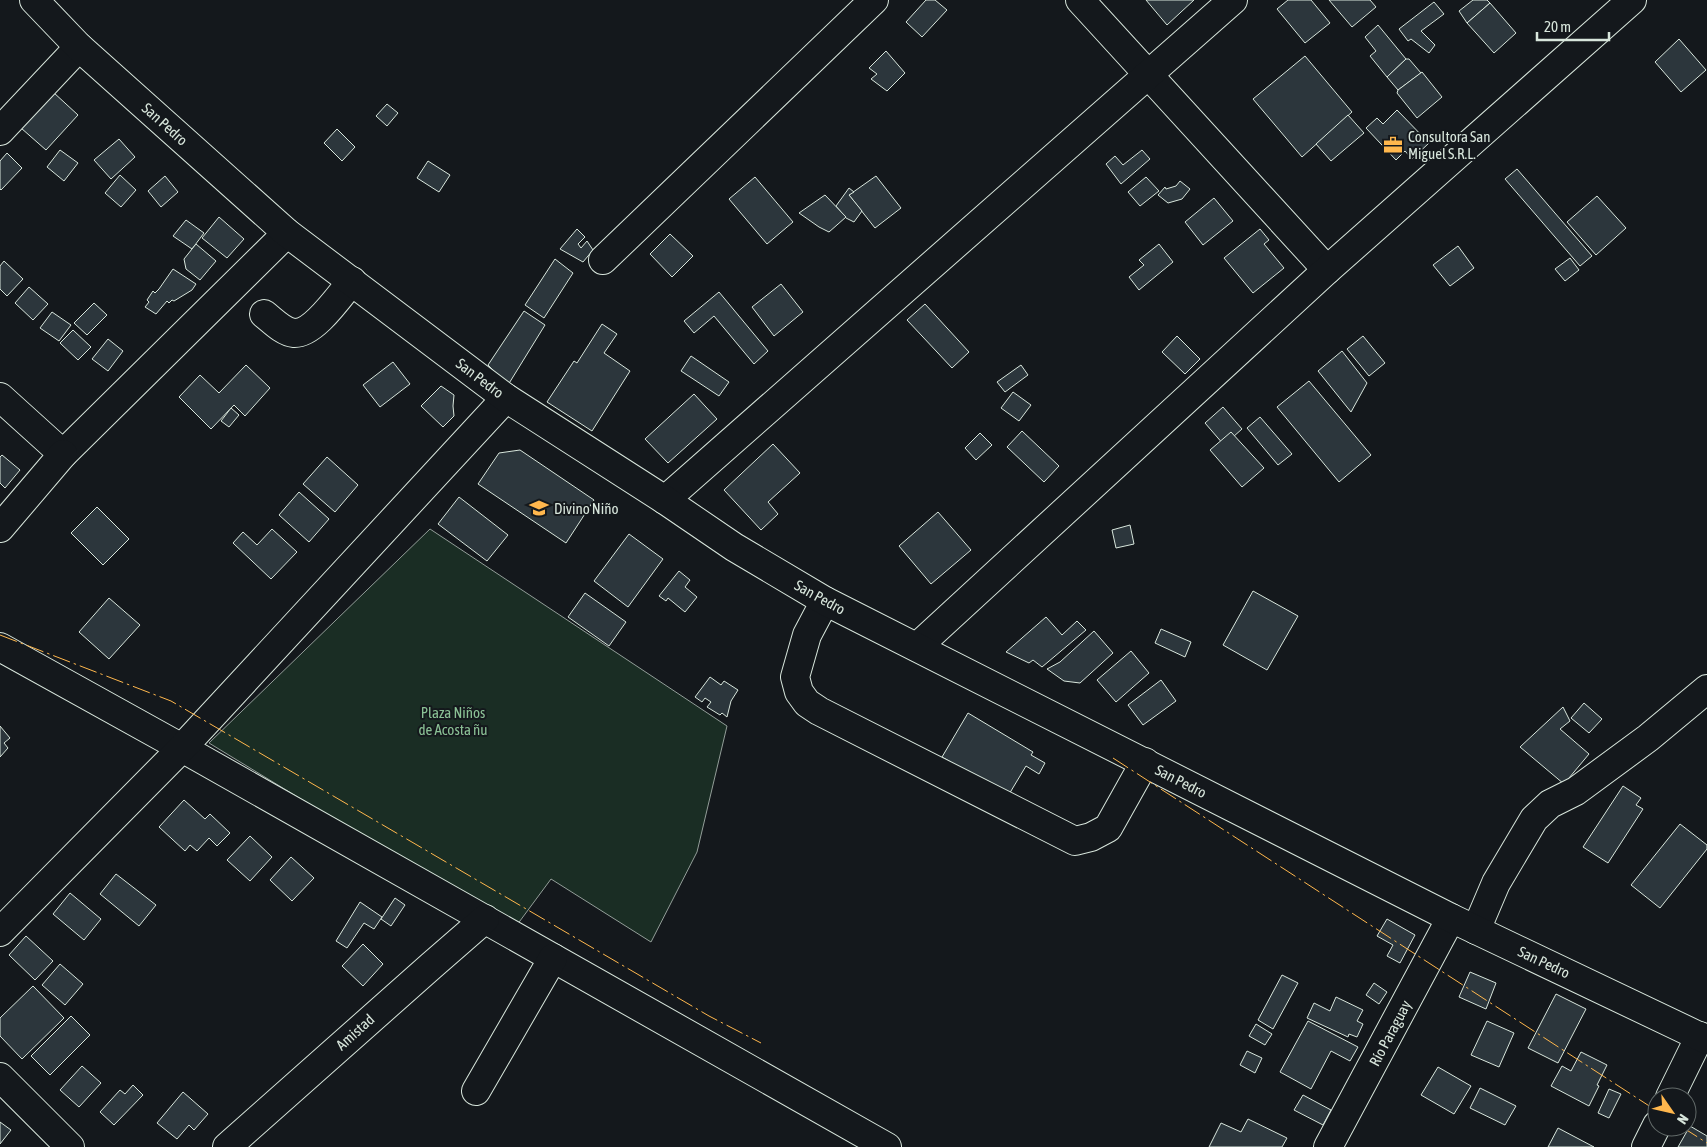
<svg xmlns="http://www.w3.org/2000/svg" width="1707" height="1147" viewBox="0 0 1707 1147" font-family="'Asap Condensed',sans-serif">
<rect width="100%" height="100%" fill="#14181c"/>
<path fill="#1a2d24" stroke="#939e99" d="M430,529l297,197 -30,126 -46,90 -100,-63 -37,50 -305,-186z"/>
<g fill="#2c363c" stroke="#d8e6dc">
<path d="M926,0h9l12,10 -25,27 -16,-15z"/>
<path d="M1146,0h48l-27,25z"/>
<path d="M1288,0h23l19,23 -25,20 -28,-34z"/>
<path d="M1329,0h41l6,7 -24,20z"/>
<path d="M1473,0h14l3,3 -23,20 -8,-12z"/>
<path d="M1434,2l10,12 -23,17 14,14 -6,8 -18,-14 -3,2 -9,-12z"/>
<path d="M1490,3l26,30 -22,20 -27,-30z"/>
<path d="M1378,25l28,34 -19,18 -17,-21 6,-5 -11,-14z"/>
<path d="M1679,39l27,31 -25,22 -26,-30z"/>
<path d="M886,51l19,22 -18,18 -16,-12 6,-5 -8,-6z"/>
<path d="M1305,56l47,56 -50,45 -49,-58z"/>
<path d="M1406,59h3l12,14 -23,17 -11,-13z"/>
<path d="M1422,72l20,25 -25,21 -20,-25 1,-3z"/>
<path d="M53,92l25,23 -32,35 -25,-22z"/>
<path d="M387,104l11,9 -11,13 -11,-10z"/>
<path d="M1397,110l32,33 -17,16 -7,-8 -9,9 -30,-32 11,-10 6,6z"/>
<path d="M1348,115l16,18 -33,28 -15,-17z"/>
<path d="M337,129l18,18 -13,14 -18,-18z"/>
<path d="M119,139l16,18 -24,22 -17,-19z"/>
<path d="M60,150l18,13 -14,18 -17,-14z"/>
<path d="M1142,150l8,9 -29,25 -15,-20 9,-8 8,9z"/>
<path d="M7,153l15,15 -21,22 -1,-1v-28z"/>
<path d="M428,161l22,14 -11,17 -22,-14z"/>
<path d="M1517,169l75,87 -12,10 -75,-87z"/>
<path d="M120,175l16,15 -15,17 -16,-14z"/>
<path d="M165,176l13,16 -17,15 -13,-16z"/>
<path d="M876,176l25,32 -26,20 -26,-33z"/>
<path d="M755,177l38,45 -26,22 -38,-45z"/>
<path d="M1146,177l13,14 -19,15 -12,-14z"/>
<path d="M1180,181l10,8 -8,10 -14,4 -10,-8 7,-8 1,2 10,-3z"/>
<path d="M849,188l5,4 -5,3 13,16 -8,11 -8,-4 -10,-12z"/>
<path d="M825,195l21,22 -17,15 -10,-5 -20,-14z"/>
<path d="M1597,196l29,32 -30,27 -29,-33z"/>
<path d="M1214,198l19,23 -30,24 -18,-23z"/>
<path d="M219,217l25,22 -17,19 -25,-20z"/>
<path d="M186,220l18,13 -12,16 -19,-13z"/>
<path d="M577,229l8,8 -7,7 3,4 6,-7 6,9 -10,12 -23,-13z"/>
<path d="M1260,229l9,11 -5,4 20,24 -31,25 -29,-35z"/>
<path d="M670,234l23,22 -21,21 -22,-23z"/>
<path d="M196,244l20,17 -16,19 -14,-11 -2,-10z"/>
<path d="M1159,244l14,18 -34,28 -10,-13 15,-12 -5,-5z"/>
<path d="M1458,246l16,22 -24,18 -17,-21z"/>
<path d="M1570,258l9,12 -14,11 -10,-12z"/>
<path d="M555,259l18,14 -29,45 -19,-13z"/>
<path d="M4,261l19,18 -16,17 -7,-7v-23z"/>
<path d="M173,269l23,15 -4,6 -18,11 -2,-1 -3,3 -2,-2 -11,13 -11,-7 4,-5 -2,-2 6,-9 2,2 4,-4z"/>
<path d="M781,284l22,28 -29,24 -22,-29z"/>
<path d="M29,287l19,17 -15,16 -18,-17z"/>
<path d="M719,292l49,59 -14,13 -40,-48 -20,17 -10,-12z"/>
<path d="M94,303l13,12 -20,20 -13,-12z"/>
<path d="M925,304l44,48 -17,16 -45,-48z"/>
<path d="M524,311l21,14 -37,60 -20,-20z"/>
<path d="M52,312l19,13 -12,16 -19,-13z"/>
<path d="M602,324l15,10 -13,19 26,18 -38,60 -45,-29 27,-41 3,2z"/>
<path d="M73,330l18,17 -13,13 -18,-17z"/>
<path d="M1177,336l23,23 -15,15 -23,-22z"/>
<path d="M1363,336l22,27 -16,13 -22,-27z"/>
<path d="M108,339l15,12 -15,20 -16,-12z"/>
<path d="M1342,351l25,32 -16,29 -33,-41z"/>
<path d="M691,356l38,26 -10,14 -38,-25z"/>
<path d="M393,362l17,22 -30,23 -17,-22z"/>
<path d="M246,365l24,23 -25,28 -11,-11 -23,24 -32,-32 21,-22 19,18z"/>
<path d="M1021,365l7,10 -23,17 -8,-10z"/>
<path d="M1309,381l62,74 -32,27 -62,-75z"/>
<path d="M441,386l13,9 -1,11 1,10 -11,11 -22,-21z"/>
<path d="M1013,392l18,13 -12,16 -18,-13z"/>
<path d="M694,394l23,25 -49,44 -23,-24z"/>
<path d="M1223,407l19,22 -18,16 -19,-22z"/>
<path d="M231,408l8,7 -10,12 -8,-6z"/>
<path d="M1260,417l32,37 -14,11 -31,-37z"/>
<path d="M1022,431l37,35 -15,16 -37,-35z"/>
<path d="M1231,432l33,36 -22,19 -32,-37z"/>
<path d="M980,433l12,12 -16,15 -11,-12z"/>
<path d="M773,444l27,29 -32,29 10,12 -17,16 -37,-40z"/>
<path d="M520,450l74,50 -28,43 -88,-59 21,-31z"/>
<path d="M2,455l18,15 -15,18 -5,-5v-26z"/>
<path d="M327,457l31,28 -23,27 -32,-28z"/>
<path d="M299,492l30,27 -20,23 -30,-27z"/>
<path d="M459,497l49,38 -21,26 -49,-37z"/>
<path d="M97,507l32,32 -26,26 -32,-32z"/>
<path d="M938,512l33,38 -40,34 -32,-38z"/>
<path d="M1130,525l4,19 -18,4 -4,-18z"/>
<path d="M272,529l25,23 -26,27 -38,-36 10,-11 14,13z"/>
<path d="M629,534l34,25 -35,48 -34,-26z"/>
<path d="M679,571l11,9 -5,7 12,10 -12,15 -17,-14 -2,3 -7,-5z"/>
<path d="M1253,591l45,25 -31,54 -44,-25z"/>
<path d="M585,593l41,29 -17,24 -41,-29z"/>
<path d="M109,598l31,27 -31,34 -30,-27z"/>
<path d="M1046,617l16,18 15,-14 9,9 -44,37 -9,-7 -4,3 -23,-11z"/>
<path d="M1161,629l30,13 -6,15 -30,-14z"/>
<path d="M1094,631l19,22 -33,30 -16,-2 -17,-12 13,-7z"/>
<path d="M1131,651l18,22 -33,29 -19,-22z"/>
<path d="M710,677l11,8 3,-4 14,9 -7,11 -4,16 -5,-4 -2,2 -13,-8 4,-5 -6,-4 -3,4 -7,-5z"/>
<path d="M1161,680l15,21 -33,24 -15,-20z"/>
<path d="M1584,703l18,16 -13,14 -18,-15z"/>
<path d="M1563,707l7,14 -10,8 29,25 -25,30 -44,-37z"/>
<path d="M968,713l65,39 -2,3 14,8 -6,11 -13,-8 -18,30 -66,-39z"/>
<path d="M0,726l10,12 -6,5 4,5 -8,9z"/>
<path d="M1623,786l18,12 -5,7 7,4 -35,54 -25,-16z"/>
<path d="M184,800l21,19 5,-5 20,19 -13,13 -8,-8 -12,13 -7,-6 -5,6 -26,-24z"/>
<path d="M1680,824l27,21v4l-47,59 -29,-23z"/>
<path d="M250,836l22,21 -22,24 -23,-21z"/>
<path d="M291,857l23,21 -22,23 -22,-21z"/>
<path d="M116,874l40,31 -17,21 -39,-32z"/>
<path d="M70,893l31,26 -17,21 -31,-26z"/>
<path d="M395,898l10,7 -14,21 -10,-7z"/>
<path d="M360,902l22,15 -8,12 -10,-6 -17,25 -11,-7z"/>
<path d="M1387,919l28,16 -15,28 -13,-7 6,-11 -16,-9z"/>
<path d="M26,936l27,25 -18,19 -26,-25z"/>
<path d="M363,944l20,20 -20,22 -21,-20z"/>
<path d="M60,964l23,20 -18,21 -23,-20z"/>
<path d="M1470,972l26,11 -10,26 -27,-12z"/>
<path d="M1282,975l16,8 -25,46 -15,-9z"/>
<path d="M1374,983l13,9 -8,12 -13,-9z"/>
<path d="M33,986l31,32 -42,41 -22,-23v-18z"/>
<path d="M1556,994l30,15 -28,54 -30,-15z"/>
<path d="M1336,997l27,13 -6,11 6,3 -6,13 -8,-3 -1,3 -41,-19 7,-15 16,8z"/>
<path d="M71,1016l19,19 -40,40 -19,-19z"/>
<path d="M1308,1021l50,26 -8,14 -19,-10 -20,38 -31,-17z"/>
<path d="M1487,1021l27,12 -15,34 -28,-12z"/>
<path d="M1256,1024l16,10 -7,11 -16,-9z"/>
<path d="M1247,1051l15,7 -7,15 -15,-8z"/>
<path d="M1581,1052l26,13 -10,20 2,1 -10,20 -38,-20 11,-20 9,5z"/>
<path d="M82,1066l19,17 -22,24 -19,-17z"/>
<path d="M1438,1067l33,19 -17,28 -33,-19z"/>
<path d="M133,1085l10,10 -29,30 -14,-13 20,-22 5,4z"/>
<path d="M1480,1088l36,18 -11,19 -35,-17z"/>
<path d="M1609,1089l12,5 -12,24 -11,-5z"/>
<path d="M183,1092l25,22 -14,16 -5,-5 -12,14 -20,-16z"/>
<path d="M1303,1095l28,15 -8,15 -29,-15z"/>
<path d="M1248,1119l39,19 -5,9h-73l12,-24 20,9z"/>
<path d="M0,1122l11,8 -11,14z"/>
<path d="M1690,1126l17,10v11h-29z"/>
<path d="M1558,1128l36,19h-46z"/>
</g>
<g fill="none" stroke-linecap="round" stroke-linejoin="round">
<g stroke="#d8e6dc" stroke-width="30">
<g id="minor">
<path d="M1080,0l247,270"/>
<path d="M0,131l79,-84"/>
<path d="M603,260l271,-260"/>
<path d="M264,314c8,6 19,18 30,19 20,1 46,-38 58,-52"/>
<path d="M0,397l63,57 224,-221"/>
<path d="M665,500l568,-500"/>
<path d="M0,528l63,-74"/>
<path d="M825,601l-18,34 -12,42 4,15 8,11 12,8 256,130 16,-4 17,-9 37,-66"/>
<path d="M0,647l182,101 705,399"/>
<path d="M917,647l410,-377 305,-270"/>
<path d="M1476,930l20,-47 38,-64 16,-15 26,-13 72,-53 59,-49"/>
<path d="M0,932l182,-184 324,-350"/>
<path d="M0,1077l70,70"/>
<path d="M476,1091l77,-133"/>
<path d="M1670,1097l30,-61"/>
<path d="M227,1147l204,-181 54,-47"/>
<path d="M1328,1147l123,-229"/>
<path d="M1646,1147l11,-22"/>
</g>
</g>
<g stroke="#d8e6dc" stroke-width="30">
<path id="major" d="M34,0l45,47 208,186 219,165 159,102 69,47 91,54 626,317 256,122"/>
</g>
<use href="#minor" stroke="#14181c" stroke-width="28"/>
<use href="#major" stroke="#14181c" stroke-width="28"/>
<g stroke="#ffb74d" stroke-width="1" stroke-dasharray="18 4 2.5 4" stroke-linecap="butt">
<path d="M0,635l171,66 538,315 52,27"/>
<path d="M1113,758l544,353"/>
<path d="M1682,1127l25,16"/>
</g>
</g>
<defs>
<g id="office-bare" transform="scale(1.5)"><path d="M-6-3h4V-5.5h4V-3h4V5H-6ZM-1-4.5V-3h2v-1.5ZM-6 0V1H6V0Z" fill="#ffb74d" stroke="#14181c" stroke-width="2.5" paint-order="stroke"/></g>
<g id="school-bare" transform="scale(1.5)"><path d="M0-5L7-2L0 1L-7-2ZM-4 1L0 2.5L4 1V4Q0 6-4 4Z" fill="#ffb74d" stroke="#14181c" stroke-width="2.5" paint-order="stroke"/></g>
</defs>
<g fill-rule="evenodd">
<use href="#office-bare" x="1393" y="145"/>
<use href="#school-bare" x="539" y="508"/>
</g>
<g text-anchor="middle" dominant-baseline="central" stroke-width="4" stroke-linejoin="round" paint-order="stroke">
<g font-size="15" fill="#d8e6dc" stroke="#14181c">
<text transform="translate(165 124) rotate(42)">San Pedro</text>
<text transform="translate(480 378) rotate(37)">San Pedro</text>
<text transform="translate(820 597) rotate(29)">San Pedro</text>
<text transform="translate(1181 781) rotate(27)">San Pedro</text>
<text transform="translate(1544 962) rotate(25)">San Pedro</text>
<text transform="translate(355 1032) rotate(-42)">Amistad</text>
<text transform="translate(1390 1033) rotate(-62)">Río Paraguay</text>
</g>
<g font-size="15" fill="#d8e6dc" stroke="#14181c" text-anchor="start">
<text x="1408" y="136">Consultora San<tspan x="1408" dy="17">Miguel S.R.L.</tspan></text>
<text x="554" y="508">Divino Niño</text>
</g>
<g font-size="15" fill="#8ac095" stroke="#14181c">
<text x="453" y="712">Plaza Niños<tspan x="453" dy="17">de Acosta ñu</tspan></text>
</g>
</g>
<g transform="translate(1672 1112) rotate(124)"><circle r="24" fill="#14181c" stroke="#626a69"/>
<path d="M0-4L9 19L0 12L-9 19Z" fill="#ffb74d"/>
<text y="-8" font-size="14" font-weight="bold" text-anchor="middle" fill="#d8e6dc">N</text>
</g>
<path d="M1537 32v8h72v-8" fill="none" stroke="#d8e6dc" stroke-width="2.5"/>
<text x="1544" y="32" font-size="15" fill="#d8e6dc" stroke="#14181c" stroke-width="4" paint-order="stroke">20 m</text>
</svg>
